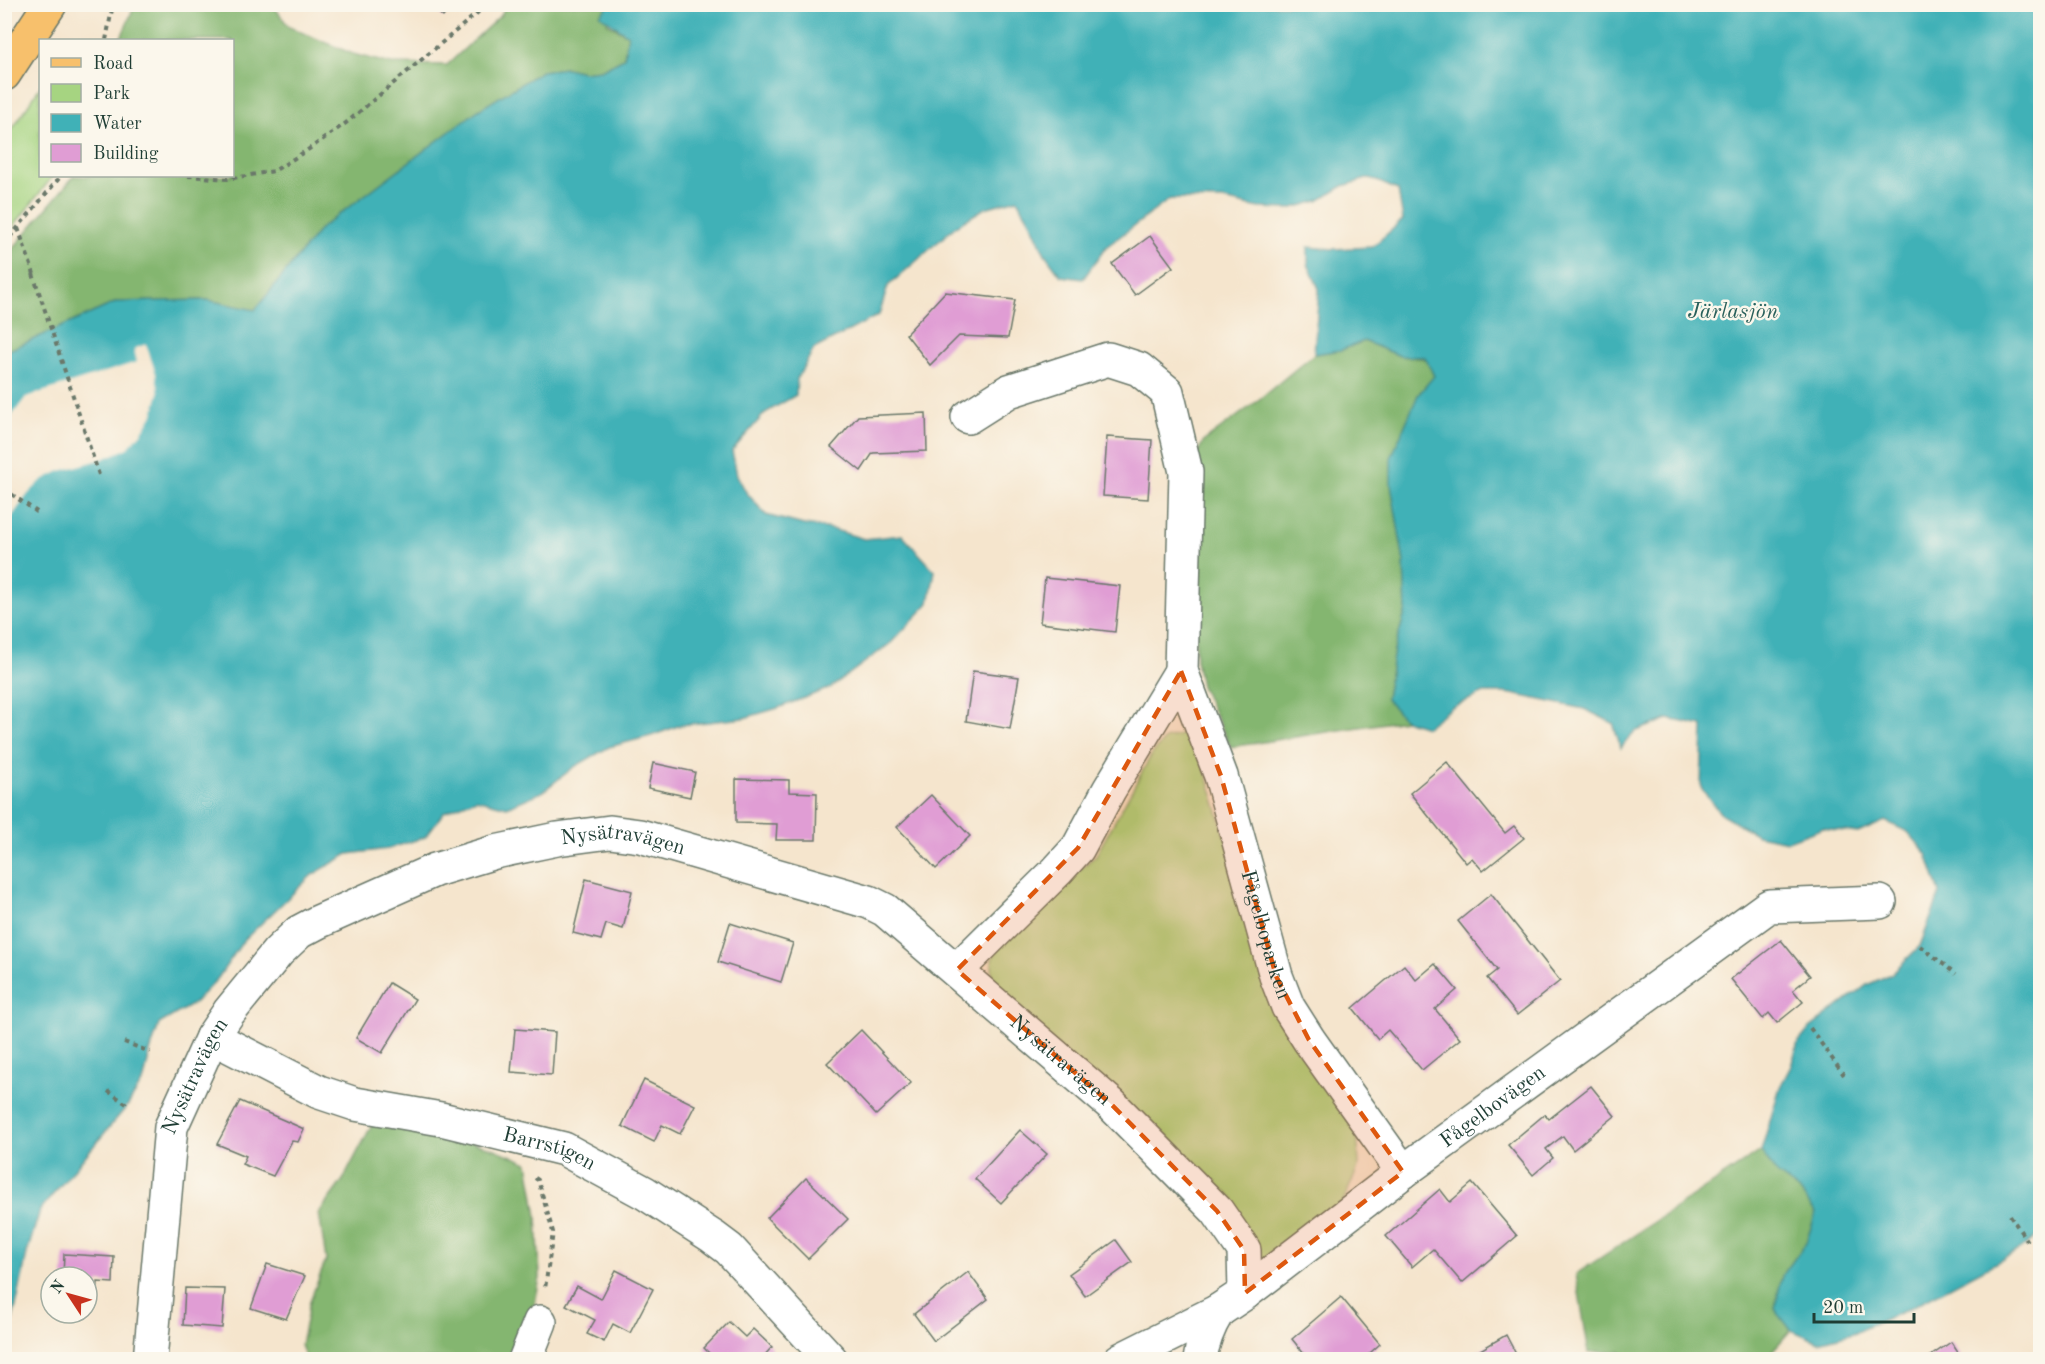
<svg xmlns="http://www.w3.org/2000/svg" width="2045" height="1364" viewBox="0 0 2045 1364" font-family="'Old Standard TT',serif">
<rect width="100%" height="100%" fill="#fbf7ec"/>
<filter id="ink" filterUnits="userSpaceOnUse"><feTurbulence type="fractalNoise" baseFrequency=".0167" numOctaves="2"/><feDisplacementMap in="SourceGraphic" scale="12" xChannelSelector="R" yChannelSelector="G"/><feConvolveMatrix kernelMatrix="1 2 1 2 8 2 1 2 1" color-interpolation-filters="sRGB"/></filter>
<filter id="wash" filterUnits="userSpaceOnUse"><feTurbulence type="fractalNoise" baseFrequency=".008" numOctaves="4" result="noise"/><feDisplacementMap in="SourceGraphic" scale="24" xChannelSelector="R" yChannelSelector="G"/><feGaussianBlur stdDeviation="1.35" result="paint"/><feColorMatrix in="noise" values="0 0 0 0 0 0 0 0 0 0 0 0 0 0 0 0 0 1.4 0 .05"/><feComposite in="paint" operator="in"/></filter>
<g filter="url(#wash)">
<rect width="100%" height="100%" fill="#f5e5cd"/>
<g fill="#a6d481" stroke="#62885a" stroke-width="1.5">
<path d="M40,87v89h13l-48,61v-97z"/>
<path d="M1183,734l13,5 83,274 78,118 2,34 -17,39 -78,60 -22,-34 -250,-249v-22l9,-19 95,-85 56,-101 13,-15z"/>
</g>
<g fill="#84b66f" stroke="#527a52" stroke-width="1.5">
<path d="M135,5h138l16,22 64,27 38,10 56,1 55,-51 3,-9h115l-13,18 21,12 -4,23 -23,12 -18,2 -17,-4 -24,3 -65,40 -156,117 -66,82 -48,-10 -90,2 -112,50 -1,-93 70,-83h158v-136h-112z"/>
<path d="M1364,341l36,15 28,3 6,18 -16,18 -27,89 13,78 2,48 -12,41 -8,47 19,22 -174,27 -30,-61 -5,-26 -3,-200 11,-19 47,-35 63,-52 27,-4z"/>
<path d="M377,1115l118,34 33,14 9,53 3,62 -9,44 -13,37h-212l-5,-14 9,-44 16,-41 -7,-47 24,-33z"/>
<path d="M1761,1151l16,23 22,16 17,23 -10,30 -24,33 -7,32 16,22 -26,29 -134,1 -12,-9 -30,2 -13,-79z"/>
</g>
<path fill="#40b1b7" stroke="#307776" stroke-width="1.5" d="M609,5h1431v1229l-24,18 -112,59 -51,22 -34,9 -28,-12 -16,-21 7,-33 24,-33 10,-30 -17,-23 -22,-16 -16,-23 19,-64 11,-21 7,-23 12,-15 57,-43 24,-11 29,-28 20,-53 -13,-39 -19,-22 -23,-11 -27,12 -35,-5 -35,13 -31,-6 -37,-22 -19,-25 2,-62 -35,-7 -34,13 -13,16 -8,-25 -29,-14 -77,-16h-23l-32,14 -26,20 -21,-7 -19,-21 8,-48 12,-41 -2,-48 -13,-78v-26l27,-63 16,-19 -9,-19 -25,-1 -36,-15 -23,9 -27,4 5,-65 -11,-25v-17l26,2 38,-2 31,-27 -5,-30 -28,-12 -27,8 -25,15 -29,8 -30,-1 -35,-8 -54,-1 -64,48 -23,32 -22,-3 -16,-22 -15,-33 -13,-22 -32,9 -29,18 -68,60 -9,29 -65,34 -17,30 -1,16 -31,18 -33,38 5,24 9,17 20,23 38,10 28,4 32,10 38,-4 33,36 -6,32 -38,40 -61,45 -52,20 -34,10 -63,7 -30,11 -42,11 -35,20 -32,25 -35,15 -31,-8 -32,13 -19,25 -37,12 -40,5 -36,21 -69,66 -25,37 -25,26 -34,20 -9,28 -6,27 -16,26 -88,105 -13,43 -9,45 -11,42h-2v-988l112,-50 90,-2 48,10 66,-82 156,-117 65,-40 24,-3 17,4 18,-2 23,-12 4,-23 -28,-20z"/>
<path fill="#f5e5cd" d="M146,344l10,30 3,19 -6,21 -11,18 -14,16 -25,11 -43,12 -18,9 -14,14 -23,32v-101l21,-28 111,-35 -3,-13z"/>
<g id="blocks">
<g fill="#e09dd4">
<path d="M429,4h25l-11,13z"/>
<path d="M1150,236l23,31 -38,28 -23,-31z"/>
<path d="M945,292l70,8 -7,38 -49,-2 -29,29 -24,-31z"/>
<path d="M926,413l1,38 -54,2 -12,18 -30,-24 27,-31z"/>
<path d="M1107,437l45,3 -4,59 -45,-3z"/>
<path d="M1045,578l75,8 -5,46 -75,-9z"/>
<path d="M973,671l46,6 -9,52 -44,-8z"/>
<path d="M1447,762l58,71 9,-7 10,12 -41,33 -11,-13 -6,5 -56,-70z"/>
<path d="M653,763l42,9 -5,25 -42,-9z"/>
<path d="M736,779l53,1v12l28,1 -1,47h-40l1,-16 -41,-1z"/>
<path d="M931,795l39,41 -34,33 -39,-42z"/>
<path d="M586,879l46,12 -9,38 -17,-5 -5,16 -28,-7z"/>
<path d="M1491,894l69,87 -43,34 -30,-37 10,-8 -39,-49z"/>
<path d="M730,923l63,20 -12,39 -63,-20z"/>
<path d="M1781,940l29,36 -17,14 10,12 -26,21 -8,-10 -6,6 -32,-40z"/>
<path d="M1435,964l22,26 -22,19 25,30 -38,31 -34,-40 -10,9 -25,-31 51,-43 12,15z"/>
<path d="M389,983l26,16 -33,54 -26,-15z"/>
<path d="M515,1029l40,3 -3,43 -41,-3z"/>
<path d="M861,1030l50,53 -35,32 -49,-52z"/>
<path d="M644,1080l51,25 -15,29 -18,-9 -8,17 -32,-16z"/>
<path d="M1591,1086l24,30 -42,34 -10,-14 -17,13 7,9 -20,17 -25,-30 37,-31 4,5z"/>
<path d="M240,1101l64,28 -6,13 -6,-1 -19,35 -31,-12 4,-8 -29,-12z"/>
<path d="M1020,1130l27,24 -46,49 -26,-24z"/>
<path d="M806,1178l42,41 -40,40 -41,-41z"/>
<path d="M1472,1183l45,53 -55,47 -29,-34 -21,18 -26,-31 54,-47 10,13z"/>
<path d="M1116,1240l16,22 -47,34 -16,-22z"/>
<path d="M64,1254l50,3 -1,26 -15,-1 -2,23h-9v-28h-24z"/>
<path d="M267,1264l38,12 -19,43 -35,-11z"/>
<path d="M616,1270l37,19 -23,44 -17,-9 -9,18 -17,-8 8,-14 -29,-15 11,-19 24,13z"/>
<path d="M968,1272l20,27 -54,42 -20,-27z"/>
<path d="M185,1288l40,1 -3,39 -39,-3z"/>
<path d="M1341,1297l39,47 -18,16h-53l-17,-21z"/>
<path d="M729,1322l16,15 8,-8 19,18 -9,10 3,3h-50l-12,-12z"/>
<path d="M1506,1335l13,25h-56z"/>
<path d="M1951,1342l12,18h-38z"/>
</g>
</g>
</g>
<g filter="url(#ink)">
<use href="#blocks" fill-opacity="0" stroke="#6a786a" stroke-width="1.5"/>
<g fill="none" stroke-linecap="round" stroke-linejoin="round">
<g stroke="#6a786a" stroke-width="36">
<g id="minor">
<path d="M968,417l41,-26 99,-32 31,10 28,23 19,80 -5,199"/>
<path id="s1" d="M957,970l100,-99 21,-23 31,-58 72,-119 40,105 55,200 12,31 21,33 94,132"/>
<path id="s2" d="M212,1037l107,55 36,12 86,15 123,30 81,44 68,44 16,12 102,111"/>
<path id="s3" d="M150,1360l21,-233 41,-90 17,-25 49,-60 21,-20 19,-10 117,-52 60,-18 62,-13 53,-7 30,4 229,66 16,8 226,194 106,107 27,39 1,43"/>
<path d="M525,1360l15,-38"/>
<path id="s4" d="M1120,1360l98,-49 27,-18 158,-121 366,-266 111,-4"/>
<path d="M1200,1360c2,-18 9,-34 18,-49"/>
</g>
</g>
<g stroke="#6a786a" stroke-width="36">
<path id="major" d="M4,74l46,-70"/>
</g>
<g stroke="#6a786a" stroke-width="4" stroke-dasharray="4.5 4.5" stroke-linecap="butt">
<path d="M4,5l1,-1"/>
<path d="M106,40l7,-36"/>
<path d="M188,176l40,3 46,-8 35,-22 37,-26 142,-119"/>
<path d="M18,228l16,46"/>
<path d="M4,244l57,-68"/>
<path d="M33,274l66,201"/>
<path d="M4,489l33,23"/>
<path d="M1920,946l36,28"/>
<path d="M1810,1028l34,47"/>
<path d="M124,1042l26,10"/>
<path d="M108,1091l20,14"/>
<path d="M535,1178l3,2 15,52 -8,57"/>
<path d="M2010,1215l18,28"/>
</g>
<use href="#minor" stroke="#fff" stroke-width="33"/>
<use href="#major" stroke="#f7c06c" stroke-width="33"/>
</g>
</g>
<path fill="#de580e" fill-opacity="0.2" stroke="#de580e" stroke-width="4.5" stroke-dasharray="12 8" stroke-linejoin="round" d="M1181,671l40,105 55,200 33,64 94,132 -158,121 -1,-43 -27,-39 -106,-107 -154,-134 121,-122z"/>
<g text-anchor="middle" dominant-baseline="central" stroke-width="5" stroke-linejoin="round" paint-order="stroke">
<g font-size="21" fill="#1f3d34" stroke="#fbf7ec">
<text stroke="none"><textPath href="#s3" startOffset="812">Nysätravägen</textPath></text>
<text stroke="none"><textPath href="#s1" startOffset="654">Fågelboparken</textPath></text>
<text stroke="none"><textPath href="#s3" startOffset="1316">Nysätravägen</textPath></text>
<text stroke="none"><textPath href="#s3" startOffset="290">Nysätravägen</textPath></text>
<text stroke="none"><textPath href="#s4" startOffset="452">Fågelbovägen</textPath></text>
<text stroke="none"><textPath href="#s2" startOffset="358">Barrstigen</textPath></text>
</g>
<g font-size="22" font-style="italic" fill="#29605b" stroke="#fbf7ec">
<text x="1733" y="312">Järlasjön</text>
</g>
</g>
<rect width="2045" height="1364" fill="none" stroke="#fbf7ec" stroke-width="24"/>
<rect x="39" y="39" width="195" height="138" fill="#fbf7ec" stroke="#a3ada2" stroke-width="1.5"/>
<rect x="51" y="58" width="30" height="9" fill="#f7c06c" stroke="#a3ada2" stroke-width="1.5"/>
<text x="93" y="69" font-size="18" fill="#1f3d34">Road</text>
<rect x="51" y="84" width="30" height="18" fill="#a6d481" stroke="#a3ada2" stroke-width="1.5"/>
<text x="93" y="99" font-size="18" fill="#1f3d34">Park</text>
<rect x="51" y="114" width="30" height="18" fill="#40b1b7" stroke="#a3ada2" stroke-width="1.5"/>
<text x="93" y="129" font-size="18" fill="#1f3d34">Water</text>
<rect x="51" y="144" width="30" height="18" fill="#e09dd4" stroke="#a3ada2" stroke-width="1.5"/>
<text x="93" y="159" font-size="18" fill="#1f3d34">Building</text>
<g transform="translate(69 1295) rotate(306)"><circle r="28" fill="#fbf7ec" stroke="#a3ada2" stroke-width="1.5"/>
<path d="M0-4.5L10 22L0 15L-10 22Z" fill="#c8321e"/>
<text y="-9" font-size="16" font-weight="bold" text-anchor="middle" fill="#1f3d34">N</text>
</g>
<path d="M1814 1313v9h100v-9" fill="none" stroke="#1f3d34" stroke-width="3"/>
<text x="1823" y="1313" font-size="18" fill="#1f3d34" stroke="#fbf7ec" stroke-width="4.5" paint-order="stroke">20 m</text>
</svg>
